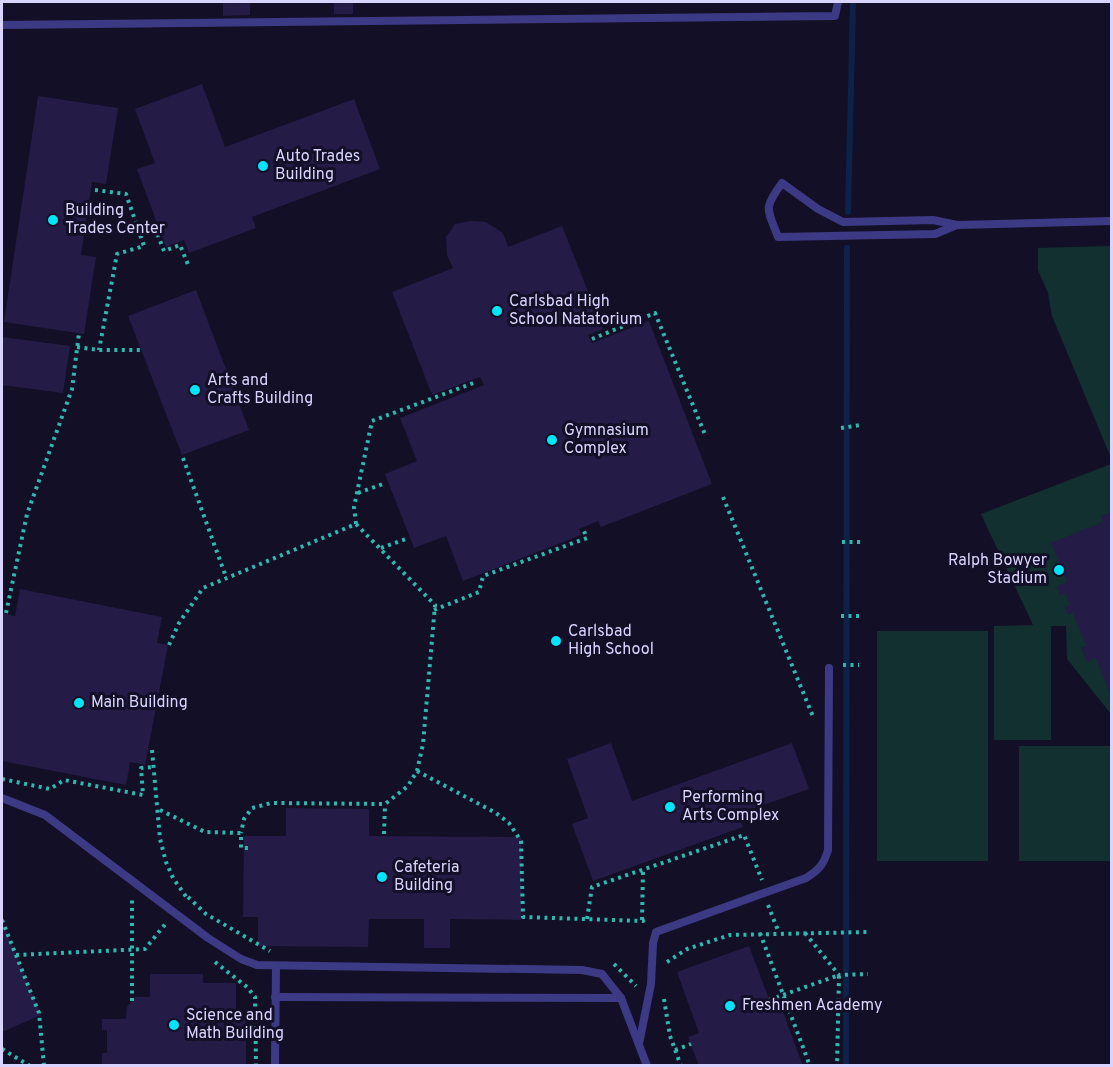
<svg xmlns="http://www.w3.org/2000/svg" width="1113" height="1067" viewBox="0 0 1113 1067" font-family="Overpass,sans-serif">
<rect width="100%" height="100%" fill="#130f26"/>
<g fill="#12302f">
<path d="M1111,246h1l-1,212 -59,-142 -4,-23 -10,-23v-22z"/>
<path d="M1111,464v250l-44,-55 -1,-33h-15v114h-57v-114l39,-1 -52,-111z"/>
<rect x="877" y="631" width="111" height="230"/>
<rect x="1019" y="746" width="92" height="115"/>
</g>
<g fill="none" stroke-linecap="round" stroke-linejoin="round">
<g stroke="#0c2248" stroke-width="6">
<path d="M848,212l5,-210"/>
<path d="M846,1066l1,-818"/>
</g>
</g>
<g fill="#241b47">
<path d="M223,2h27v13l-27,1z"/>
<rect x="334" y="2" width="19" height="12"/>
<path d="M202,84l23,63 129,-48 26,70 -128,48 4,11 -67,25 -5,-13 -18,7 -29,-78 18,-6 -20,-54z"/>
<path d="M38,96l80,12 -12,76 -14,-2 -11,73 15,2 -12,77 -80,-12z"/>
<path d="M471,221l15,1 17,11 5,14 54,-21 41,103 -15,6 4,8 57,-22 63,163 -111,43 -3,-6 -19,8 2,6 -118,46 -17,-45 -32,12 -29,-74 32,-13 -17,-43 84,-33 -4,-8 -48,18 -40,-103 61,-24 -6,-13 -1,-18 9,-13z"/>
<path d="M196,290l53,140 -67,25 -54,-139z"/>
<path d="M2,337l68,9 -7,47 -61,-8z"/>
<path d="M1112,512v185h-1l-15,-39 -9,4 -6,-15 5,-1 -13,-33 -5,2 -3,-8 5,-2 -5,-12 -5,2 -3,-9 10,-4 -16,-39 52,-21 -2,-6z"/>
<path d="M20,589l142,28 -5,26 11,2 -23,120 -15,-3 -4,23 -124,-24v-148l13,3z"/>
<path d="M611,743l21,58 160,-58 17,46 -71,25 5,13 -150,54 -21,-57 16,-6 -21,-59z"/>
<path d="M286,808l83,1v27l152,1v83l-71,-1v29h-26v-29h-55l-1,28 -110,-1v-29h-15l1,-81h42z"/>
<path d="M2,921l39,94 -39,17z"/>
<path d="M749,946l23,61 8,-3 23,62h-104l-11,-29 11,-4 -22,-61z"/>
<path d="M150,974h53v9h33v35h10v48h-144v-13h5v-23h-5v-11h24l1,-12 8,-10h15z"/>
</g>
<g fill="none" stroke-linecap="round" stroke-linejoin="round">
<g stroke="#2fb8b0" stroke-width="4" stroke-dasharray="3 4.5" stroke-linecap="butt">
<path d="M95,190l31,4 18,52 -27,8 -18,96"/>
<path d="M140,233l15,-5 9,23 16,-6 9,22"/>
<path d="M592,339l63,-26 51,124"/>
<path d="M77,347l22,3h42"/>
<path d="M841,428l20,-3"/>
<path d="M183,458l43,119"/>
<path d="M358,493l28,-10"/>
<path d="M723,497l91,222"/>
<path d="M356,524l-2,-17 18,-86 104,-39"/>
<path d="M842,542h18"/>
<path d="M381,548l25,-9"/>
<path d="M434,610l45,-18 4,-16 104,-38 -4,-9"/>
<path d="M6,613l21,-99 45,-125 7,-56"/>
<path d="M841,616h19"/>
<path d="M169,645l10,-22 24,-35 153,-64 79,81 -12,139 -6,27 -9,15 -23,18 -114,-1 -19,5 -8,11 -3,14"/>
<path d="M843,665h16"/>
<path d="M152,750l8,89 6,23 7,16 14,20"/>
<path d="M417,771l79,42 13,10 12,18 2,76 119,4 7,-2"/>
<path d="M2,779l48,10 14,-9 79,15 -2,-27 13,-1"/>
<path d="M160,810l45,22 36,1v15h7"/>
<path d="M384,834l1,-30"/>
<path d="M188,897l18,17 64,37"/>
<path d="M768,905l11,28"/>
<path d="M587,919l5,-32 152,-52 18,45"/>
<path d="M2,920l37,93 5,53"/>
<path d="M642,920l1,-49"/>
<path d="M760,933l50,133"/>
<path d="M805,933l34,42 29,-1"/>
<path d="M16,955l129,-6 22,-27"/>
<path d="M215,962l32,25 8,10 1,69"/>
<path d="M667,962l20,-13 43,-14 137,-3"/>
<path d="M614,964l22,22"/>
<path d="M664,999l6,37 11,30"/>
<path d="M769,1000l70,-25 -2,91"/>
<path d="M132,1001v-101"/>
<path d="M2,1049l28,17"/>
<path d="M675,1050l16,-6"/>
</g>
<g stroke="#3d3a85" stroke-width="8">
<path d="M2,25l833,-9 3,-14"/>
<path d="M957,225l-22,9 -157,3c-11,-29 -15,-28 4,-54l36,26 25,13 90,-2 24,5 155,-4"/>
<path d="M2,798l43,17 163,123 33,21 16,6 325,5 20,4 19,24 26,68"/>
<path d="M275,997l346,1"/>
<path d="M639,1044l12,-60 2,-41 3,-11 150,-54c13,-8 18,-14 22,-28l1,-182"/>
<path d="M275,1066l1,-100"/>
</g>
</g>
<g fill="#00e5ff" stroke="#130f26" stroke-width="2">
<circle cx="263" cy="166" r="6"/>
<circle cx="53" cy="220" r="6"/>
<circle cx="497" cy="311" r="6"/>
<circle cx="195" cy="390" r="6"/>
<circle cx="552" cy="440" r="6"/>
<circle cx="1059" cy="570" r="6"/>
<circle cx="556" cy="641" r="6"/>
<circle cx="79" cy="703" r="6"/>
<circle cx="670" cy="807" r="6"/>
<circle cx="382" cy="877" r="6"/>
<circle cx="730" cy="1006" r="6"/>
<circle cx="174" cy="1025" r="6"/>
</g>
<g text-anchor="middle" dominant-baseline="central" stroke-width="6" stroke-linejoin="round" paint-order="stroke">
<g font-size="16" fill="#d9d4ff" stroke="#130f26" text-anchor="start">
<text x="275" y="157">Auto Trades<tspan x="275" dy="18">Building</tspan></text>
<text x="65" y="211">Building<tspan x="65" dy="18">Trades Center</tspan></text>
<text x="509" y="302">Carlsbad High<tspan x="509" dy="18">School Natatorium</tspan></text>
<text x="207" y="381">Arts and<tspan x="207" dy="18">Crafts Building</tspan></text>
<text x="564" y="431">Gymnasium<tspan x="564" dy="18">Complex</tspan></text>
<text x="1047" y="561" text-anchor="end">Ralph Bowyer<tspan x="1047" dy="18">Stadium</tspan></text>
<text x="568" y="632">Carlsbad<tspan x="568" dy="18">High School</tspan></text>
<text x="91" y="703">Main Building</text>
<text x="682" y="798">Performing<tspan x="682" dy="18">Arts Complex</tspan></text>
<text x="394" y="868">Cafeteria<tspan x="394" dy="18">Building</tspan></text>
<text x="742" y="1006">Freshmen Academy</text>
<text x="186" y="1016">Science and<tspan x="186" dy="18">Math Building</tspan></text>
</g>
</g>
<rect width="1113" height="1067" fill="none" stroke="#d9d4ff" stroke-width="6"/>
</svg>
